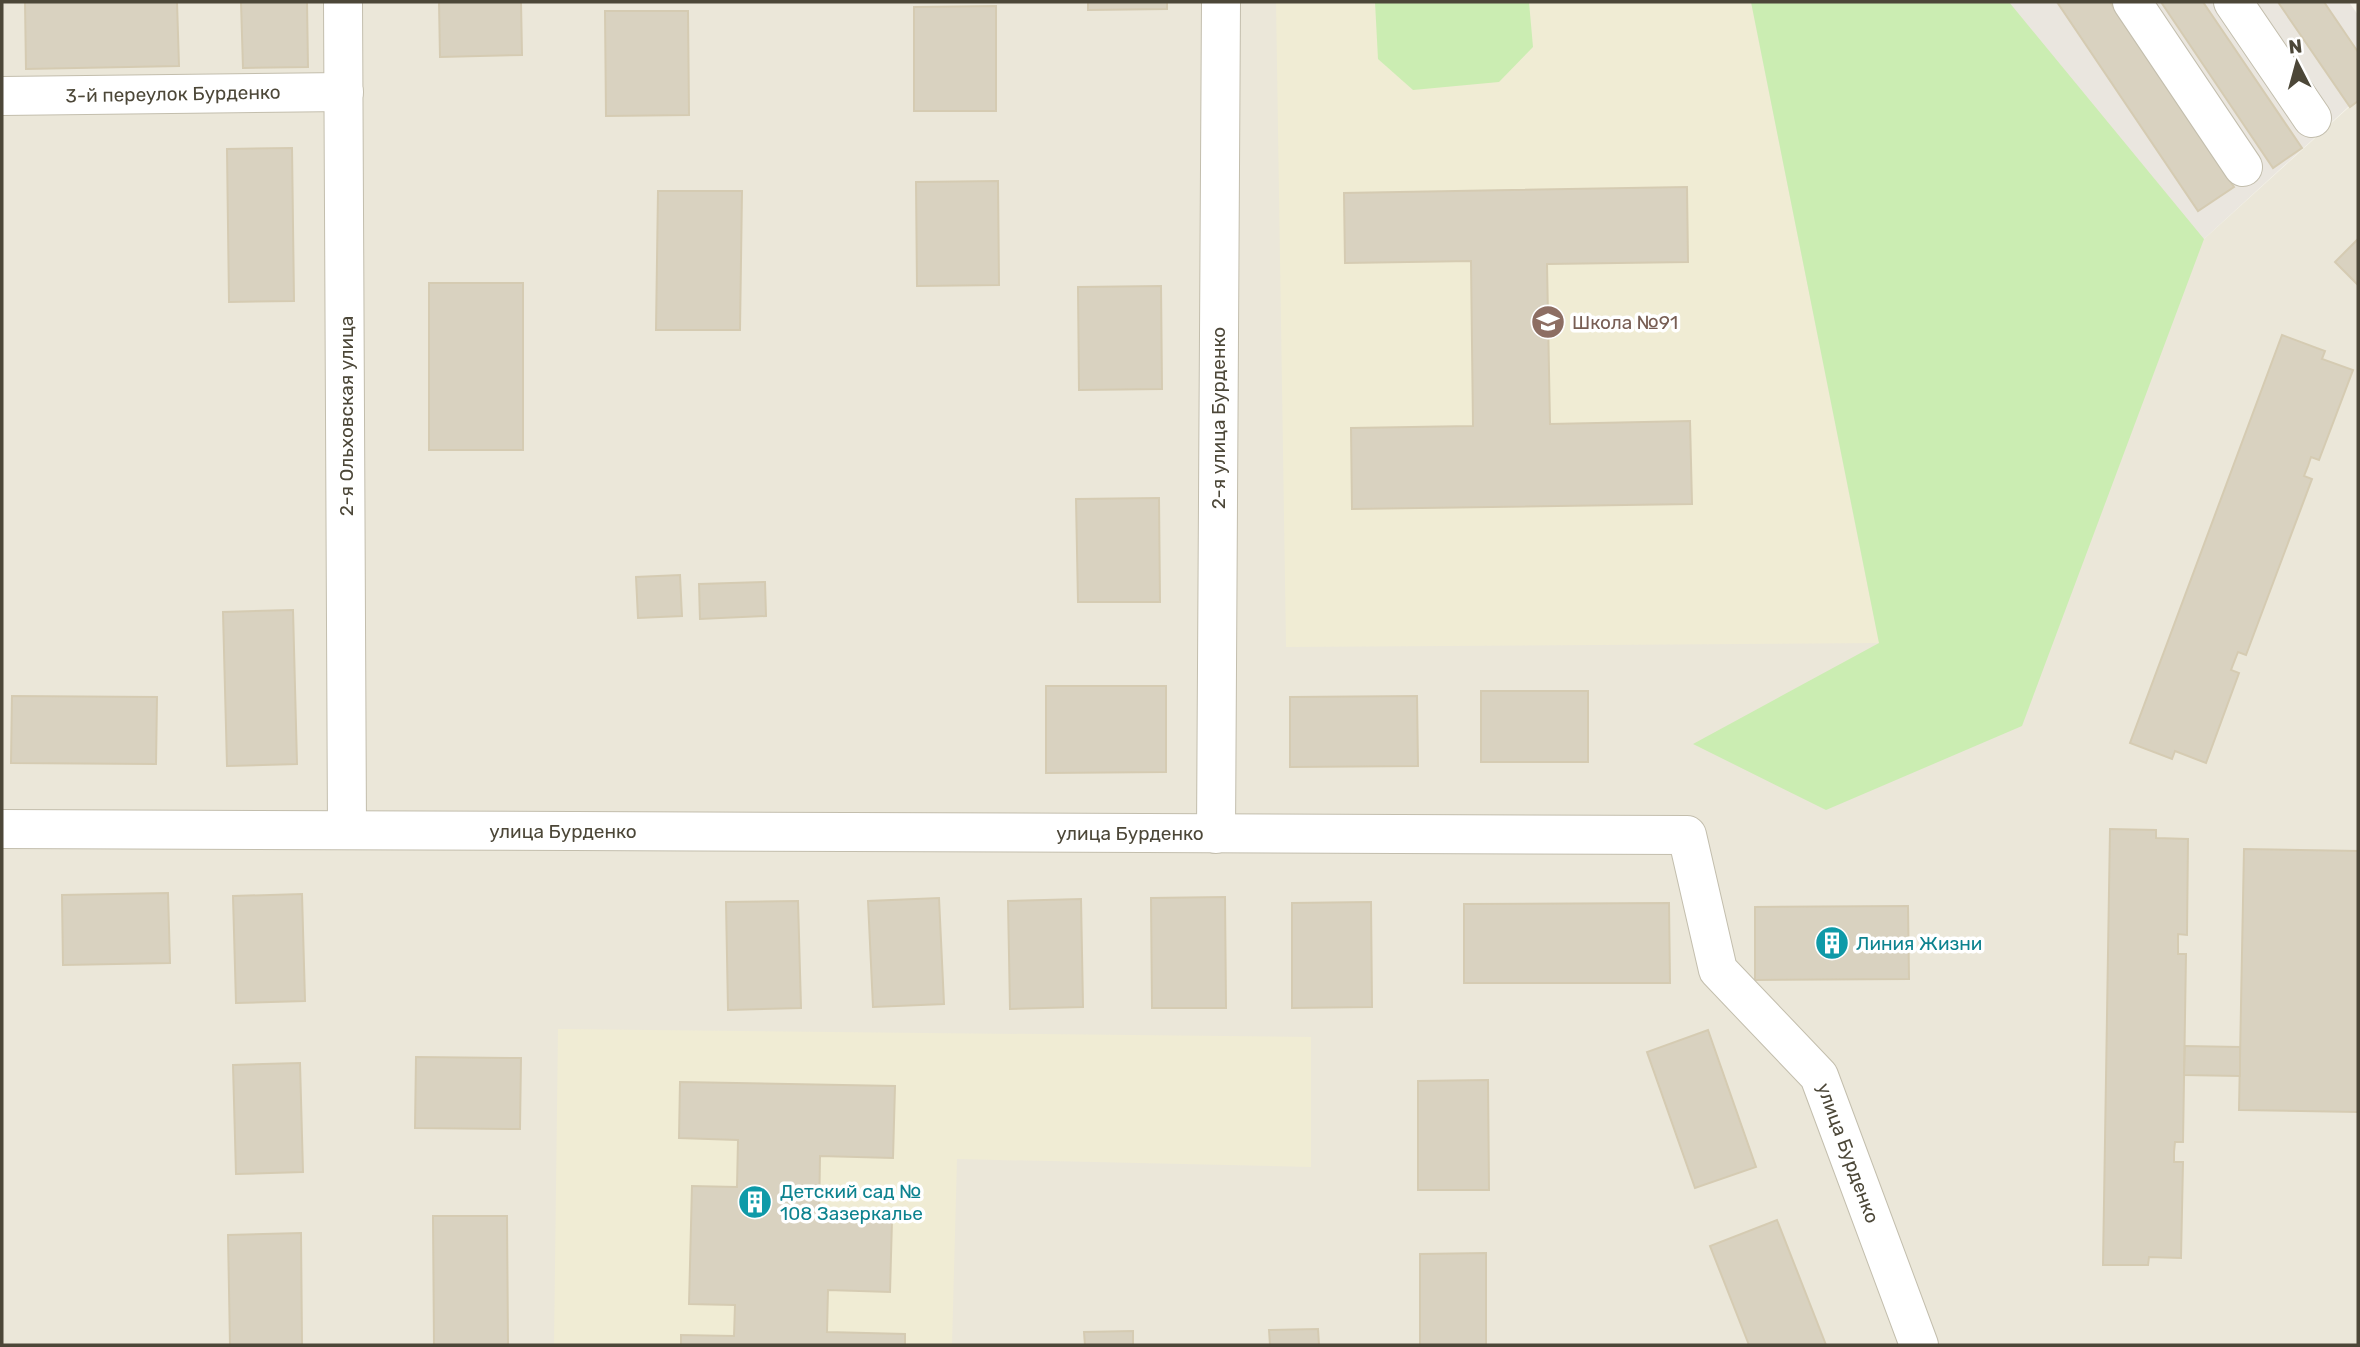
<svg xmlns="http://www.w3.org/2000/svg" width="2360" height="1347" viewBox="0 0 2360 1347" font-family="Rubik,sans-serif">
<rect width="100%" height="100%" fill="#f7f5eb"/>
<path fill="#ebe7d9" d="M2,2h2032l170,237 154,-140v1246h-2356z"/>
<path fill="#eae6df" d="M2009,2h340l9,13v83l-154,141z"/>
<g fill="#f0ecd4">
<path d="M1276,2h475l128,641 -593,4z"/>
<path d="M558,1029l753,8v130l-354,-8 -5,186h-398z"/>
</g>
<g fill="#cbedb2">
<path d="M1375,2h154l4,45 -34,35 -86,8 -35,-31z"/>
<path d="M1751,2h258l195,237 -182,487 -196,84 -133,-66 186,-101z"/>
</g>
<g fill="#d9d2c0" stroke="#d5cbb2" stroke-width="2">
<path d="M25,2h152l2,64 -153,3z"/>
<path d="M241,2h66l1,65 -65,1z"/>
<path d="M439,2h82l1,53 -82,2z"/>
<path d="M1088,2h79v7l-79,1z"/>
<path d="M2057,2h53l124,185 -36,24z"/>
<path d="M2161,2h42l99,146 -29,20z"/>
<path d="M2278,2h46l34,50v49l-8,6z"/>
<path d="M996,6v105h-82v-104z"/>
<path d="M605,11h83l1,104 -83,1z"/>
<path d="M292,148l2,153 -65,1 -2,-153z"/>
<path d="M998,181l1,104 -82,1 -1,-104z"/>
<path d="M1687,187l1,75 -141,2 3,160 140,-3 2,83 -340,5 -1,-81 122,-2 -2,-165 -126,2 -1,-70z"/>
<path d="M658,191h84l-2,139h-84z"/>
<path d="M2358,239v46l-23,-23z"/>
<rect x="429" y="283" width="94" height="167"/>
<path d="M1161,286l1,103 -83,1 -1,-103z"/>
<path d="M2282,335l43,16 -3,8 31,11 -34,90 -8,-3 -3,9 -4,10 8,3 -66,176 -8,-3 -7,18 8,3 -33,90 -31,-12 -3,8 -42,-16z"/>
<path d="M1159,498l1,104h-82l-2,-103z"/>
<path d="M680,575l2,41 -44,2 -2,-41z"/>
<path d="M765,582l1,34 -66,3 -1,-35z"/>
<path d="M293,610l4,154 -70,2 -4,-154z"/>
<path d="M1046,686h120v86l-120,1z"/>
<rect x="1481" y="691" width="107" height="71"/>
<path d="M12,696l145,1 -1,67 -145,-1z"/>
<path d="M1417,696l1,70 -128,1v-70z"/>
<path d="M2110,829l46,1v8l32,1 -1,96 -9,-1v20h8l-3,188h-8l-1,10v10h9l-2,96 -32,-1 -1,8h-45z"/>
<path d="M2244,849l114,2v261l-119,-2z"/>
<path d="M168,893l2,70 -107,2 -1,-70z"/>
<path d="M302,894l3,107 -69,2 -3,-107z"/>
<path d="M1225,897l1,111h-74l-1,-110z"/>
<path d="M939,898l5,106 -71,3 -5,-106z"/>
<path d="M1081,899l2,108 -73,2 -2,-108z"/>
<path d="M798,901l3,107 -73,2 -2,-108z"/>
<path d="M1371,902l1,105 -80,1v-105z"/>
<path d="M1669,903l1,80h-206v-79z"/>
<path d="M1908,906l1,73 -154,1v-73z"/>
<path d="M1708,1030l48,137 -61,21 -48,-136z"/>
<path d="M2185,1046l55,1v29l-56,-1z"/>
<path d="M416,1057l105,1 -1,71 -105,-1z"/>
<path d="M300,1063l3,109 -67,2 -3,-109z"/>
<path d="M1488,1080l1,110h-71v-109z"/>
<path d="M680,1082l215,4 -2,72 -73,-2 -1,62 73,2 -2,72 -62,-2 -1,42 78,2v11h-224v-10l53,1 1,-31 -46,-1 3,-118 45,1 1,-47 -59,-2z"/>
<path d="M433,1216h74l1,129h-74z"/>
<path d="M1777,1220l49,125h-77l-39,-99z"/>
<path d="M301,1233l1,112h-72l-2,-110z"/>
<path d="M1486,1253v92h-66v-91z"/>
<path d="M1318,1329l1,16h-59h10l-1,-15z"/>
<path d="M1133,1331v14h-48l-1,-13z"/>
</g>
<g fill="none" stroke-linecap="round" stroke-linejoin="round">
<g stroke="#c3bead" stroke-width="40">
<g id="minor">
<path d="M343,2l4,828"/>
<path d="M2132,2l111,165"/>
<path d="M2233,2l79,116"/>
<path d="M2,96l342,-4"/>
<path d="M2,829l1685,6 31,135 101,106 100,269"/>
<path d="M1216,834l5,-832"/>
</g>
</g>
<use href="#minor" stroke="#fff" stroke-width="38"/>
</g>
<defs>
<g id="school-disc" transform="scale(1.75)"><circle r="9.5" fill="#8d6e63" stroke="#fff"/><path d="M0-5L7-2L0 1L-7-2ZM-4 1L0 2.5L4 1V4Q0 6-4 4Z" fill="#fff"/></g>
<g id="building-disc" transform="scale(1.75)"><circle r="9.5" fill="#0f9aa8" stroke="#fff"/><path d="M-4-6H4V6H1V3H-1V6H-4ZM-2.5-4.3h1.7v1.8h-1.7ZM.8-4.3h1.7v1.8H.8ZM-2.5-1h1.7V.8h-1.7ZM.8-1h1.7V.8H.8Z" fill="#fff"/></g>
</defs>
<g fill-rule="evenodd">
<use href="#school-disc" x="1548" y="322"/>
<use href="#building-disc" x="1832" y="943"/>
<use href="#building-disc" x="755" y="1202"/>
</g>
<g text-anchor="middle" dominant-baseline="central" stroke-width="7" stroke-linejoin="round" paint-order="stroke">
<g font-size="19" fill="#4c4738" stroke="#fff">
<text transform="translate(173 94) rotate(-1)">3-й переулок Бурденко</text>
<text transform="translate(346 416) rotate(-90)">2-я Ольховская улица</text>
<text transform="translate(1218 418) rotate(-90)">2-я улица Бурденко</text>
<text x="563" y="831">улица Бурденко</text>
<text x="1130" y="833">улица Бурденко</text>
<text transform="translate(1848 1153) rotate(70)">улица Бурденко</text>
</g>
<g font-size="19" fill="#785e54" stroke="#fff" text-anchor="start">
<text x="1572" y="322">Школа №91</text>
</g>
<g font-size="19" fill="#0d838f" stroke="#fff" text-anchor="start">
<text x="1856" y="943">Линия Жизни</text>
<text x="780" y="1191">Детский сад №<tspan x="780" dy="22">108 Зазеркалье</tspan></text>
</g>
</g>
<rect width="2360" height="1347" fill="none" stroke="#4c4738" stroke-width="7"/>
<g transform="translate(2297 63) rotate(354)" stroke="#ffffff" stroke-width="5" paint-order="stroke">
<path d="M0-5L12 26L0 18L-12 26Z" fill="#4c4738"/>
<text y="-10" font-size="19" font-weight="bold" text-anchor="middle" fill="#4c4738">N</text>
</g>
</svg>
